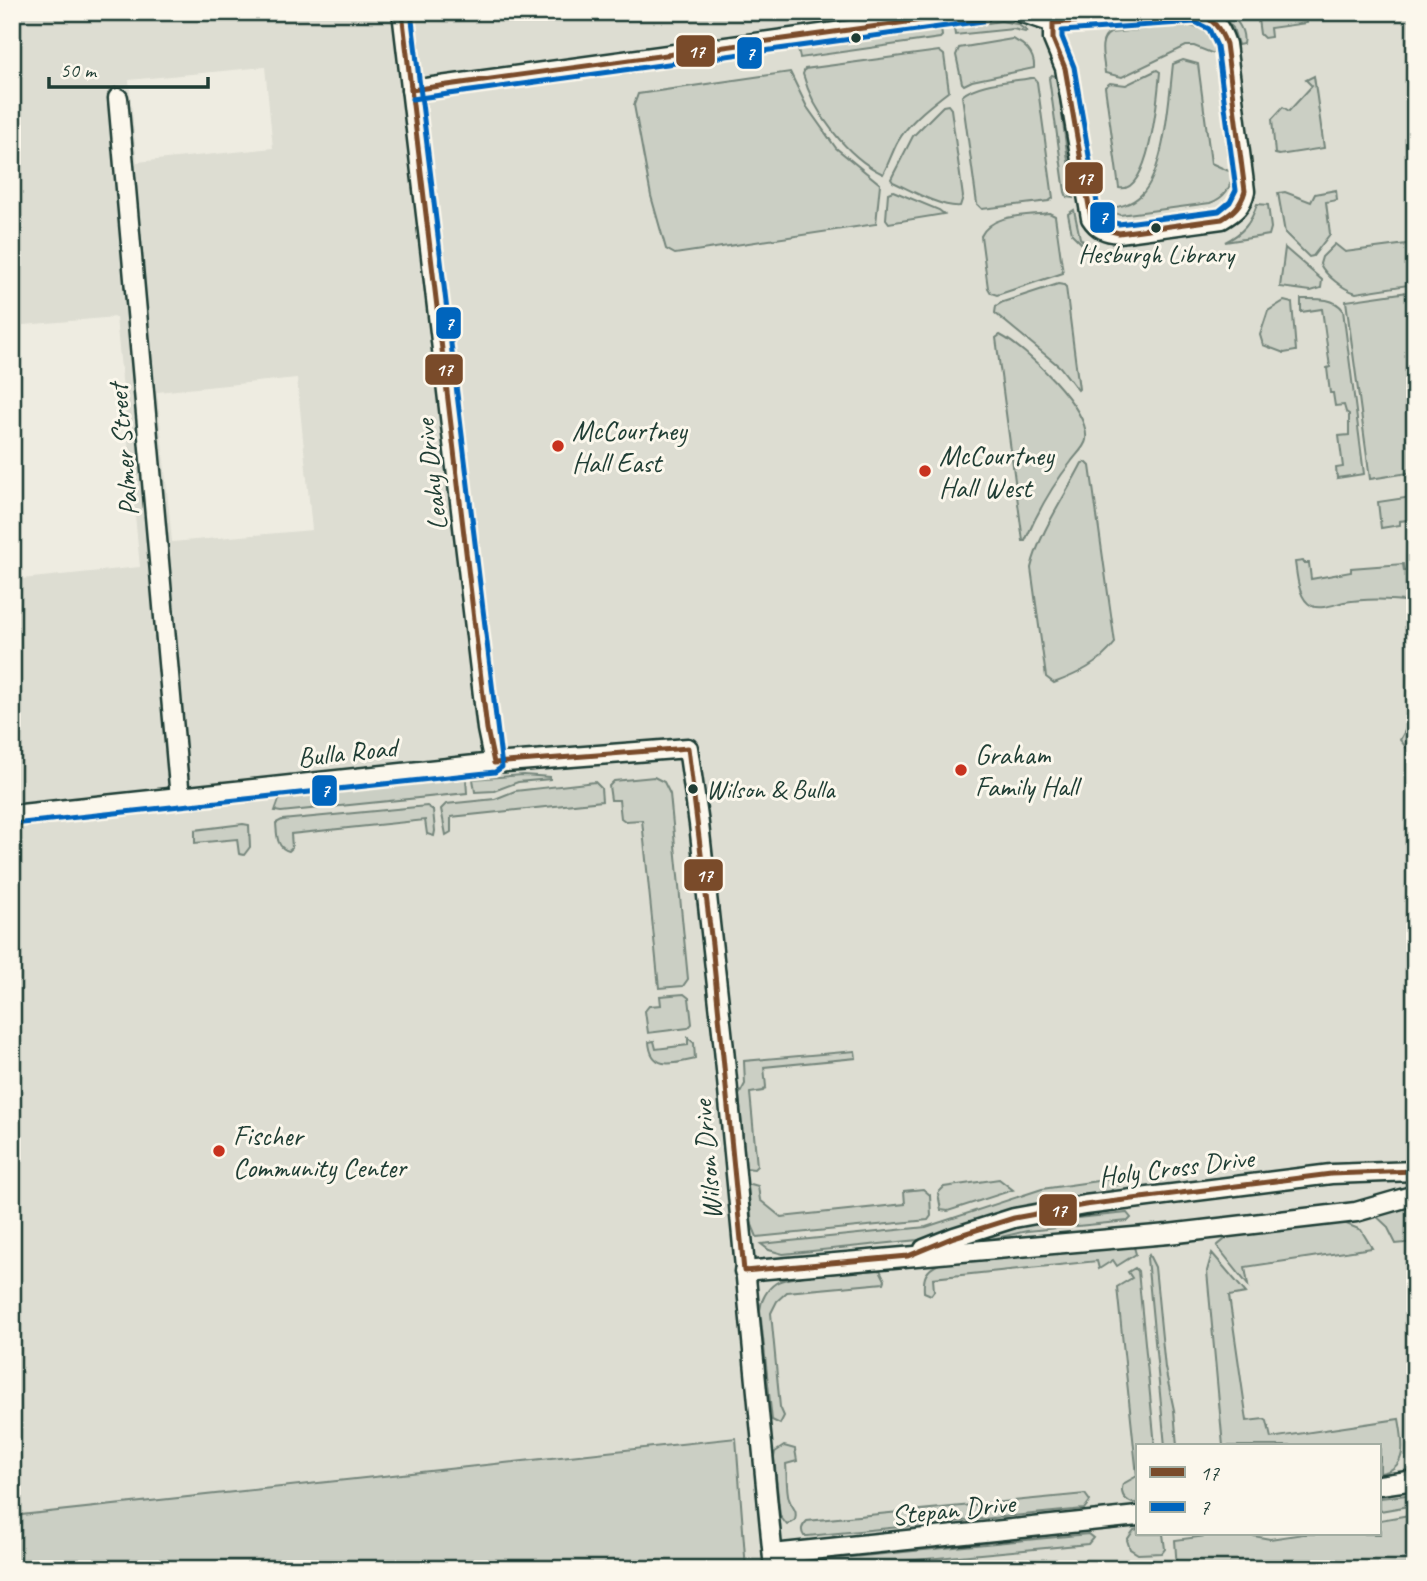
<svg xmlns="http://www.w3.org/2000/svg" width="1427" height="1581" viewBox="0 0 1427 1581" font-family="Caveat,sans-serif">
<rect width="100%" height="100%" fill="#eeece1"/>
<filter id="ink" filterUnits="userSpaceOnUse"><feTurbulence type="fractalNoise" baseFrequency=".0143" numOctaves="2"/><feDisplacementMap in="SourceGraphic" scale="14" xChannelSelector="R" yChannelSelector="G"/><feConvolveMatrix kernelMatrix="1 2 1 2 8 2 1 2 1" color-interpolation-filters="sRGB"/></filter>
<g filter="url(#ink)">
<path fill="#ddddd2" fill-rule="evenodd" d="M12,12h1403v1557h-1403v-989l128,-13 -24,-250 -104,9zM265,67l8,81 -136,14 -8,-82zM297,378l15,152 -140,12 -15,-150zM1138,1446h242v88h-242z"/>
<g fill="#cbcfc4" stroke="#75867c" stroke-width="2">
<path d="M1219,12h10c8,9 17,19 14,32l-5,1 -5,-17z"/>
<path d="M1257,12h49l1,11 -37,5 1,9 -7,1 -4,-4z"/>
<path d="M1001,21l16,3 10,7 -2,1 -12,-3 -58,6 -1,-7z"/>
<path d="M1186,25l20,5 6,8 2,16 -20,-8h-8l-64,31 -17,-4c-1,-14 -8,-33 5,-40z"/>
<path d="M941,29l1,7 -2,2 -140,20 -2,-9z"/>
<path d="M1012,39c13,5 23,15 22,29l-62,13 -8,4 -2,-2 -6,-28 3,-7z"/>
<path d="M939,51l5,4 5,36c-19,15 -40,30 -52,52 -5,10 -9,22 -14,31 -36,-17 -70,-62 -80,-100l2,-5z"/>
<path d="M1183,60l15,4 13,99 20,9c2,15 -7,26 -21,31l-90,12 -14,-6c12,-2 25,-4 35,-14 24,-23 28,-97 32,-131z"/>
<path d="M1157,70l3,2c-2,21 -10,123 -41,116l-14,-101 5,-4 16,2z"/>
<path d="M790,72l17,35 29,41 44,36 -4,40 -201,30 -9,-5 -15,-53 -17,-91 4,-11z"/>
<path d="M1052,75l5,2 16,121 -6,-1 -2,-5 -16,-114z"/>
<path d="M1314,76l10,72 -45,7 -4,-1 -3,-35 11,-12 6,4 23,-25 -6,-6z"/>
<path d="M1031,78h3l3,4 16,116 -4,3 -67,8 -5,-5 -15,-108c16,-14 48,-14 69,-18z"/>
<path d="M948,105l3,4 12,88 -3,9c-18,2 -50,-16 -67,-24l-2,-3 22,-43 30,-30z"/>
<path d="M1336,190l1,10 -11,2 4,32 -17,22 -4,1 -24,-24 -7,-40 7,-1 26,10 4,-8z"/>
<path d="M893,191l46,19 5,4 -55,9 -3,-4 2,-26z"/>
<path d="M1257,204l11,1 3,23 -2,7 -44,7c18,-9 26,-19 32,-38z"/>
<path d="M1074,210l6,28 10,11 -1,2 -17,-17 -4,-20z"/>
<path d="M1049,213l6,3 8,57 -66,22 -6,-2 -3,-5 -7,-52c11,-23 46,-20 68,-23z"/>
<path d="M1415,243v41l-59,9c-13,-4 -30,-17 -36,-29l2,-7 13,-13 10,8z"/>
<path d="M1285,248l37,32 -1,8 -10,3 -31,-4z"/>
<path d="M1058,284l6,1 2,2 13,102 -1,1 -18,-23 -65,-54 1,-7 7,-4z"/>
<path d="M1415,291v181l-45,7 -24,-178z"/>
<path d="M1301,299c14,0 33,-2 42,11l21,164 -27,4 -1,-10 7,-1 -4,-31 10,-1v-21l-3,-2 -2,-7 -9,1 -2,-13h-3l-3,-25 3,-1 -8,-58 -21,3z"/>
<path d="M1284,301l8,2 4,48 -12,2 -21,-8 -3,-10 8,-24z"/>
<path d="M1000,335c26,13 90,74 86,105 -1,7 -11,16 -15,22 -19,24 -34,51 -46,79h-2l-27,-203z"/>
<path d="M1086,462l4,4 25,177c-16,21 -37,31 -61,40l-8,-6 -15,-109c8,-35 35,-73 51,-105z"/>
<path d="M1415,475v44l-15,2v4l-19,3 -3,-26 34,-5 -3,-21z"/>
<path d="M1303,561l1,2h5l2,16 40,-7v-4l52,-4 1,7 11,-1v32c-24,-3 -48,-4 -71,0 -9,2 -23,8 -32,4 -14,-7 -15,-31 -17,-44z"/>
<path d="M1415,696v62l-15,-18 12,-22z"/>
<path d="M523,775l27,2v2l-32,3 -24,9 -19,1 -2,-13z"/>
<path d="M654,777l10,5 6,12 18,185 -5,7 -24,2 -17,-168 -17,1 -4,-3 -2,-18h-8l-2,-14 5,-5z"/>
<path d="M466,779l1,14 -186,19 -6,-1 4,-11 8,-3z"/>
<path d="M595,782l6,6 1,13 -151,16v15l-5,3 -5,-26 5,-5 49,-5 20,-8z"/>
<path d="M427,806l6,4 2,21 -1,5 -7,-2 -2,-14 -134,14 1,14 -3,3c-13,-3 -12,-17 -13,-28l6,-3z"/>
<path d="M243,824l6,1 1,22 -6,8 -5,-1 -2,-15 -42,4v-13z"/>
<path d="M684,994l5,4 3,26 -4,4 -40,5 -3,-22 4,-5 12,-1 -1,-9z"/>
<path d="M688,1038l6,5 1,16c-22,5 -44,12 -46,-17l5,-1 2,8 32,-4z"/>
<path d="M855,1051l1,7 -92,9 2,20 -3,4 -13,2 7,73 -3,3 -8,-1 -7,-73 6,-11 -1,-23z"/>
<path d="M1118,1178l3,2v4l-7,2 -6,10 -180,43 -145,15 -14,-4 -8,-6 165,-17 116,-38z"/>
<path d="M999,1179l14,11 -65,21 -7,-1 -3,-17 6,-6z"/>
<path d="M751,1184l7,2 2,14 21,17 124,-13 -1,-13 19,-2 7,6 1,21 -3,4 -171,17 -5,-12 -4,-39z"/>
<path d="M1415,1201v41l-19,2 -9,-18 -14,-13z"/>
<path d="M1127,1213l4,5 -3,3 -101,10 -79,18 -1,-3 80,-23z"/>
<path d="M1337,1220l24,10 11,18 -127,19 3,18 -31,-39 12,-10 10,-3z"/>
<path d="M1125,1245l9,2 2,7 -19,12 -4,-6 -14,9 -2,-8 -164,17 1,13 -3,4 -7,-3c-1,-14 1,-22 15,-28z"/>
<path d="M1212,1253l34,40 -17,3 18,125 17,-2 3,2 4,17 128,-19c4,22 10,50 -19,54v-27h-157l-16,-175z"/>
<path d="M1149,1255l6,12 10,101 9,42 3,36h-12l-18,-188z"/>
<path d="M1135,1268l3,3 17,175h-17v57h-6c-9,-4 -12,-10 -9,-19l14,-8 -20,-189 15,-9 -4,-6z"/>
<path d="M880,1270l5,10 -1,3 -97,9 -10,9 -6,12 9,94 4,9 -4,8 -8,-4 -12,-110c1,-10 7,-21 16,-27 14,-9 84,-11 104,-13z"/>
<path d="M736,1438l10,131h-734v-53z"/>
<path d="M784,1446l11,3 2,12 -11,3c1,10 0,25 3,35 3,10 9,10 6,21l-8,5 -7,-9 -6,-59 1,-5z"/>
<path d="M1085,1494l5,7 -6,8 -276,27h-4c-4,-6 -2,-10 3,-15z"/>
<path d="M1415,1494v11l-35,6v-13z"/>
<path d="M1415,1514v55h-238l-2,-29 46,-6h22l27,5 33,-5h77v-14z"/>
<path d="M1138,1529v5h25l2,15 -3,4 -24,1 -8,-5 -3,-9 7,-10z"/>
<path d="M1088,1534l5,4 -5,6 -269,25h-23l7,-6 9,-2z"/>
</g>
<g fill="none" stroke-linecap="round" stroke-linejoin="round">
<g stroke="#1f3d34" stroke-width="23">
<g id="minor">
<path d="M402,12l85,717 7,34"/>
<path d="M1020,12l33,11 143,-10c18,4 24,14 30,31l19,147c-3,15 -11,21 -23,28l-103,14c-13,-1 -21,-4 -28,-15l-26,-150 -12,-29v-16"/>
<path d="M411,90l571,-78"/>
<path d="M118,98l62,700"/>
<path d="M12,815l482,-52 194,-15 11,76 25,225 50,520"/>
<path d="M924,1249l30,-12 60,-19 71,-13 246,-31 84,-3"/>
<path d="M744,1271l424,-37 188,-22 59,-17"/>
<path d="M1380,1485l35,-5"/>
<path d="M773,1554l365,-38"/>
</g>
</g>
<use href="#minor" stroke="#fbf7ec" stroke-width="18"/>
<g stroke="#fbf7ec" stroke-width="10">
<g id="bus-1">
<path d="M402,12l85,717 7,34 194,-15 24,196 32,327 164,-15 46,-19 60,-19 71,-13 246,-31 84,-3"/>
<path d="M1196,13c17,5 24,15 30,31l19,147c-4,14 -11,21 -23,28l-103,14 -16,-4 -12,-11 -26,-150 -12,-29v-16z"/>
<path d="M411,90l569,-78"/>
</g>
</g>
<g stroke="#fbf7ec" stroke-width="10">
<g id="bus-2">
<path d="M1195,22l14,7 8,17 19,144 -6,12 -11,9 -100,13 -12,-3 -8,-6 -25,-148 -12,-30v-6z"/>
<path d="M412,99l571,-78"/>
<path d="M13,824l482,-52 7,-5 -91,-755"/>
</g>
</g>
<use href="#bus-1" stroke="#7a4b2a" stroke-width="5"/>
<use href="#bus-2" stroke="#0065bd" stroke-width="5"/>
</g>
</g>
<g fill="#1f3d34" stroke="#fbf7ec" stroke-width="2.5">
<circle cx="856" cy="38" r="6"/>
<circle cx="1156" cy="228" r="6"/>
<circle cx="693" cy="789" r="6"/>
</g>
<g fill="#c8321e" stroke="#fbf7ec" stroke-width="2.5">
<circle cx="558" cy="446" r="7"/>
<circle cx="925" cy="471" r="7"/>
<circle cx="961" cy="770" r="7"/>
<circle cx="219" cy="1151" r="7"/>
</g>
<g text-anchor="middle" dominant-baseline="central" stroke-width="6" stroke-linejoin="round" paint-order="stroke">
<g font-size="26" fill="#1f3d34" stroke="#fbf7ec">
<text x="1156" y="254">Hesburgh Library</text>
<text x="706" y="789" text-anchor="start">Wilson &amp; Bulla</text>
</g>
<g font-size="28" fill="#1f3d34" stroke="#fbf7ec" text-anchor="start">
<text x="572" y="430">McCourtney<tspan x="572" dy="32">Hall East</tspan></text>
<text x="939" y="455">McCourtney<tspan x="939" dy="32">Hall West</tspan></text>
<text x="975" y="754">Graham<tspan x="975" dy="32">Family Hall</tspan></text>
<text x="233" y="1135">Fischer<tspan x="233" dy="32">Community Center</tspan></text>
</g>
<g font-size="28" fill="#1f3d34" stroke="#fbf7ec">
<text transform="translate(123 450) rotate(-95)">Palmer Street</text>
<text transform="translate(431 475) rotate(-97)">Leahy Drive</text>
<text transform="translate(347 752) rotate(-6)">Bulla Road</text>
<text transform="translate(707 1160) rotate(-95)">Wilson Drive</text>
<text transform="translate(1176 1167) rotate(-7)">Holy Cross Drive</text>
<text transform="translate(953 1509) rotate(-6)">Stepan Drive</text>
</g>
</g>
<g stroke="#fbf7ec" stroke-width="2.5">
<rect x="675" y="34" width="41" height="34" rx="7" fill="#7a4b2a"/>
<rect x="736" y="36" width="27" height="34" rx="7" fill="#0065bd"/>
<rect x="1064" y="161" width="40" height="34" rx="7" fill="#7a4b2a"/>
<rect x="1089" y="201" width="27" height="33" rx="7" fill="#0065bd"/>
<rect x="435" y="306" width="27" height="34" rx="7" fill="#0065bd"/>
<rect x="424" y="353" width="40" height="33" rx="7" fill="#7a4b2a"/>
<rect x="311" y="774" width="27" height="33" rx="7" fill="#0065bd"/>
<rect x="683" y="858" width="41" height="34" rx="7" fill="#7a4b2a"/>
<rect x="1038" y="1193" width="40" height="34" rx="7" fill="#7a4b2a"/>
</g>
<g font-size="19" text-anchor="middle" font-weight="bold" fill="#fff">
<text x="696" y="58">17</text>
<text x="750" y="60">7</text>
<text x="1084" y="185">17</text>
<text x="1103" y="224">7</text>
<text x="449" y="330">7</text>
<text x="444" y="376">17</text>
<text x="325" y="797">7</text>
<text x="704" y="882">17</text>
<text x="1058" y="1217">17</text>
</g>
<rect width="1427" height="1581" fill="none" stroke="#fbf7ec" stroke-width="42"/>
<rect x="21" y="21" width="1385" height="1539" fill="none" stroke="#1f3d34" stroke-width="2.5" filter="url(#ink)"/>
<rect x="1136" y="1444" width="245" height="91" fill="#fbf7ec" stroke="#a3ada2" stroke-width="2"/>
<rect x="1150" y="1467" width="35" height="10" fill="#7a4b2a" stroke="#a3ada2" stroke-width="2"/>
<text x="1200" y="1480" font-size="21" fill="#1f3d34">17</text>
<rect x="1150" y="1502" width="35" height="10" fill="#0065bd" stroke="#a3ada2" stroke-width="2"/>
<text x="1200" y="1514" font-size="21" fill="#1f3d34">7</text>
<path d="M49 77v10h159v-10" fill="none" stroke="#1f3d34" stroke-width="3.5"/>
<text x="60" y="77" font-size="21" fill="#1f3d34" stroke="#fbf7ec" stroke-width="5" paint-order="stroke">50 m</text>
</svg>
